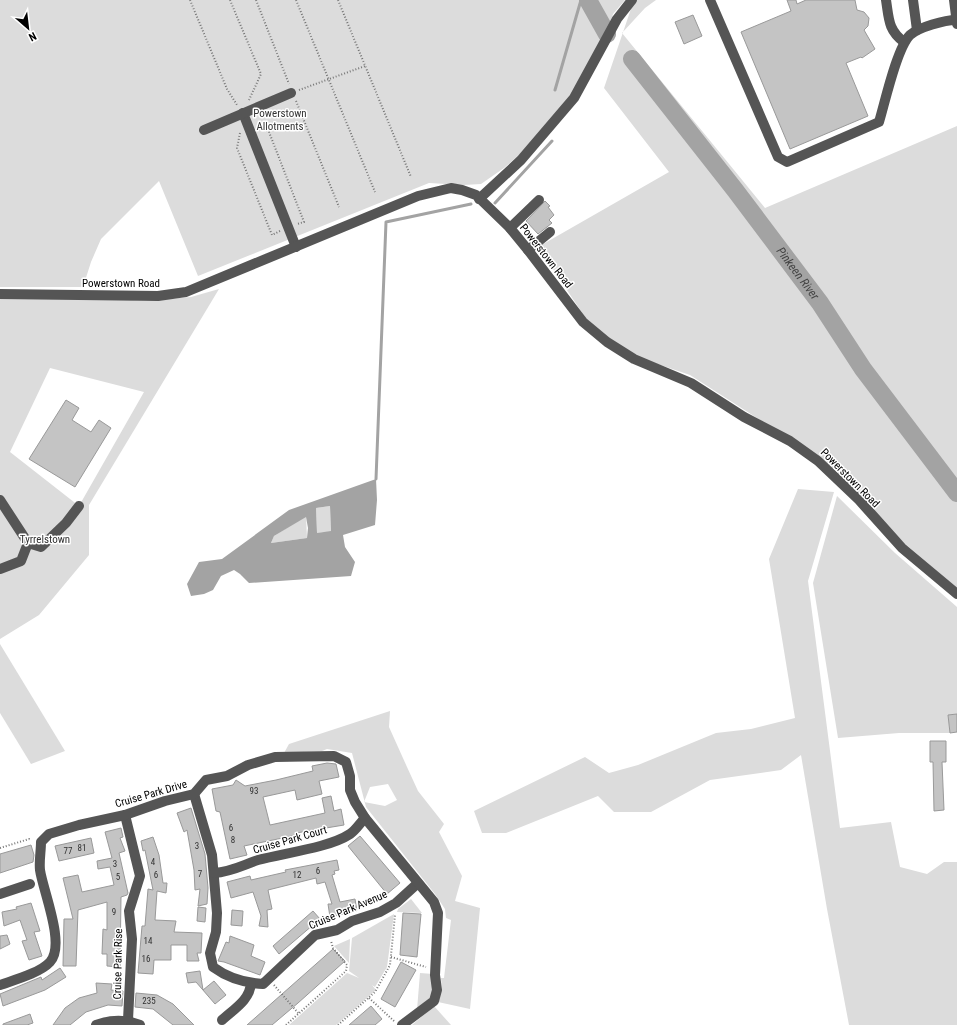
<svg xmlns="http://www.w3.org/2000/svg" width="957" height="1025" viewBox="0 0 957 1025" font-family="'Roboto Condensed',sans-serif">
<rect width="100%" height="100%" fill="#fff"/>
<g fill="#dcdcdc" fill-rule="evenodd">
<path d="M0,0h625l-12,14 -6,20 -36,64 -41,47 -26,23 -23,16 -18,1 -34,-2 -231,93 -39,-95 -58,58 -10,23 -8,25h-83z"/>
<path d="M634,0h22l-11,8 -23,25 143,175 192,-82v462l-53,-45 -83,-84 -131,-84 -56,-19 -29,-19 -20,-20 -47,-70 131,-75 -65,-84z"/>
<path d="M219,289l-130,216v50l-50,60 -39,24v-341l86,-1 59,4 46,-4zM50,368l94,24 -65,114 -69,-54z"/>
<path d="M798,489l36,3 -26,89 32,247 51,-6 9,45 27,7 17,-12h13v163h-108l-22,-116 -26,-154 -20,15 -71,10 -59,32h-37l-16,-16 -92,37h-24l-8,-22 111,-54 24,16 29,-8 78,-32 35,-4 44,-11 -26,-159z"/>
<path d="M837,496l58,57 62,54v107l-9,1 2,18h-51l-61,5 -25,-155z"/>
<path d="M330,506l1,26 -14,1 -1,-25z"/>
<path d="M306,516l1,22 -36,5 3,-7z"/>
<path d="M0,644l65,107 -34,13 -31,-51z"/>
<path d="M390,711l-1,16 18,40 11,24 26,33 -5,8 23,44 -7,25 25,7 -10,101 -32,-7 4,-14 -1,-10h3l7,-58 -5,-2 -1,-9 -10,-15 -69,-87 -14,-54 -25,-4 -5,2 -38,2 5,-9zM388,784l9,16 -12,6 -21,-4 6,-15z"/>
<path d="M411,899l11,14 -25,-1 1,-3z"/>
<path d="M394,914l-7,53 -12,20 -3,-2 4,5 -40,35h-47l58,-52 12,5 -10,-7 3,-33z"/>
<path d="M350,939l-1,24 -15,-17z"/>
<path d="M420,973l13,1 -1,24 -15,12z"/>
<path d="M434,1006l17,19h-39z"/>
</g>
<path fill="#a3a3a3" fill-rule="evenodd" d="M376,479l1,21 -2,25 -32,10 2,12 10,15 -4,14 -102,7 -9,-9 -6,-4 -13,6 -8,14 -9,4 -13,2 -4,-12 12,-22 23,-3 67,-49zM330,506l1,25 -14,2 -1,-25zM306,517l2,11 -1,10 -36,5 3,-7z"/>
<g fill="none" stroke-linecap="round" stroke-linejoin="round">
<g stroke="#a3a3a3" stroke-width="3">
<path d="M555,90l26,-90"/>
<path d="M495,203l57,-62"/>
<path d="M376,479l10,-257 85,-18"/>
</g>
<g stroke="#a3a3a3" stroke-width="18">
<path d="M588,0l19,34"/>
<path id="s1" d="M632,59l103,131 85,113 43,66 94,124"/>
</g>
</g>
<g fill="#c4c4c4" stroke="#999">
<path d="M787,0h9l1,4 9,-4h49l2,10 7,2 5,6 -1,8 -4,4 11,19 -13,9 -1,-1 -15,6 22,53 -78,33 -49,-117 50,-21z"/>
<path d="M693,15l9,21 -18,8 -9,-22z"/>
<path d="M545,201l5,5 -2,1 6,8 -5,5 3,3 -14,11 -12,-13z"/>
<path d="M66,400l13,8 -7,12 19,12 8,-12 12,8 -36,59 -46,-28z"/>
<path d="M957,714v18l-7,1 -2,-18z"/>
<path d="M930,741h16v21h-4l2,48 -10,1 -1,-49h-3z"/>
<path d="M327,763l9,1 3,13 -20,4 3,13 -25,6 -2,-10 -32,7 7,28 55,-12 -3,-15 9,-2 3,15 7,-2 3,16 -48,8 1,2 -53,11 3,9 -17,4 -10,-47 -4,-1 -4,-22 21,-4 3,-5 9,6 31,-6 37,-9 -1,-5z"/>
<path d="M191,808l14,46 3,34 -1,16 -9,2 2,-17 -5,1 -1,-20 -7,-40 -3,2 -7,-19z"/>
<path d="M121,828l2,9 -3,1 5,13 -6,2 9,40 -1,2 -6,2 -1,70 -13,-1v-12h-5l1,-25 4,1v-28l-29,8 -2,56h-13l1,-47h9l-10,-41 15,-3 4,17 32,-7 -4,-18 -12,2 -1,-8 15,-3 -7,-26z"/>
<path d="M360,836l40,47 -13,11 -39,-48z"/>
<path d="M153,837l6,18 4,28h4l-1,10 -9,-2 -2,29 21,1 -2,11 28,1 -1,20h-4l2,8h-12v-16h-16v15h-17l-1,14 -15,-1 4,-47h3l3,-37 5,1 -8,-40 -2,1 -2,-10z"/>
<path d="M91,838l3,15 -35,8 -4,-15z"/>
<path d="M31,845l3,10 -1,7 -33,11v-19z"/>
<path d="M337,860l2,10 -5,1 1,3 -3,1 8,27 15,-3 2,12 -27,6 -2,-13h4l-7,-22 -8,2 -1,-6 -48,12 4,19 -5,1 1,17 -9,-1 2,-10 -8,-24 -22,6 -4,-16 23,-6 1,4 35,-8 -1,-2z"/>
<path d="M31,903l9,28 -6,1 8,24 -13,4 -7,-19 5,-1 -7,-20 -16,6 -2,-14 15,-3 -1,-2z"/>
<path d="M198,907l8,1 -1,14 -8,-1z"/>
<path d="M232,910l11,1 -1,15 -11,-1z"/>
<path d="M313,911l7,8 -41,35 -6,-8z"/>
<path d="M403,913l18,1 -4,43 -17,-2z"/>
<path d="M7,935l3,9 -10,5v-13z"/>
<path d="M230,936l24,9 -3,11 14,6 -5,13 -36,-13 -6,-1 8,-19 3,1z"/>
<path d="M333,949l12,12 -47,42 -26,22h-25z"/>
<path d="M401,962l15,8 -21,37 -14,-8z"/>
<path d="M60,968l6,9 -21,13 -42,16 -3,-12 41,-17 1,3z"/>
<path d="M200,971l3,19 11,-9 12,14 -11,9 -19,-22 -8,1 -2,-10z"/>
<path d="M96,983l16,1 -1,6 12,1 -1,15 -14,-1 -22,7 -16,13h-17l12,-17 14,-10 18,-5z"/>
<path d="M136,993l21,2 16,9 21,21h-21l-20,-16 -18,-2z"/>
<path d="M371,1006l11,13 -7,6h-26z"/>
<path d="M30,1014l3,9 -6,2h-24v-1z"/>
</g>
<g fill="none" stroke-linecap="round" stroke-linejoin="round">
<g stroke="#777" stroke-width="2" stroke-dasharray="1 2" stroke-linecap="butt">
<path d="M190,0l37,89 10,16"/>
<path d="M230,0l31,74 -12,26"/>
<path d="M256,0l33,84"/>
<path d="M296,0l79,192"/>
<path d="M338,0l73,177"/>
<path d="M299,90l66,-24"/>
<path d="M296,101l43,106"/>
<path d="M259,125l10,7 35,90 -7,2"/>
<path d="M240,133l-3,15 35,87 8,-4"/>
<path d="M0,848l29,-9 2,1"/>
<path d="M391,957l35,10"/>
<path d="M274,985l25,29"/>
<path d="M369,998l25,23"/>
<path d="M286,1025l60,-54 1,-6 -14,-17 -2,-7"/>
<path d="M338,1025l37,-33 15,-27 5,-50"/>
</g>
<g stroke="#555" stroke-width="10">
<path d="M710,0l68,157 9,5 92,-40c6,-20 18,-74 31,-87 9,-8 35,-15 46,-15"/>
<path d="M886,0c3,19 2,30 18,42"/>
<path d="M913,0l4,30"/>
<path d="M954,0l3,24"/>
<path d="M243,113l53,134"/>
<path d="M204,130l87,-37"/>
<path d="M479,199l42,-39 53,-62 43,-79 15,-19"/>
<path d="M510,228l29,-28"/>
<path d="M528,250l22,-18"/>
<path d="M0,294l158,2 28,-4 232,-96 33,-8 11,2 14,5 34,33 18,22 55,72 24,20 27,17 57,24 53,34 46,24 28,20 41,39 43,48 55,46"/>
<path d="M0,500l28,43 13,4 25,-24 13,-17"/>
<path d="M0,569l21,-8 7,-18"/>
<path d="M194,794l18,61 5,58 -1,19 -6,21 3,14c15,11 32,16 50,17l52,-49 22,-5 15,-9 28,-9 16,-9 22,-20"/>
<path d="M125,815l15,61 -11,35 3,28 -4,81"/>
<path d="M214,873c17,-1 29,-8 44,-13 25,-7 71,-12 92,-26 6,-4 10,-11 15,-16"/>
<path d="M0,894l30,-10"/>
<path d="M0,985c14,-5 40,-12 50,-23 16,-17 -7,-71 -10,-92 -1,-9 1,-19 1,-28l8,-8 30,-9 46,-10 40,-14 29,-7 12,-14 21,-4 21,-11 27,-8 59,-1 12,6 4,14v14l5,12 10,16 69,84 4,11 -3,62 2,15 -3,11 -32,24"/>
<path d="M222,1020c12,-11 28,-20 29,-37"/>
<path d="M96,1025c16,-6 29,-6 44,0"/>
</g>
</g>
<g text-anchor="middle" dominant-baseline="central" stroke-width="3" stroke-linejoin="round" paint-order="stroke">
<g font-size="9" fill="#313131">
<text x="254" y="791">93</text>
<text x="231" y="828">6</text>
<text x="233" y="840">8</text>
<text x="197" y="846">3</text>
<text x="82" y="848">81</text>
<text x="68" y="851">77</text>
<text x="153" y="862">4</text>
<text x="115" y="864">3</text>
<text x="318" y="871">6</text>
<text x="200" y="874">7</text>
<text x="156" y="875">6</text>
<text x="297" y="875">12</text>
<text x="118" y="877">5</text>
<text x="114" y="912">9</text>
<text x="148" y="941">14</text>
<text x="146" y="959">16</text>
<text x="149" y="1001">235</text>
</g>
<g font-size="11" fill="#333" stroke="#fff">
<text x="280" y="113">Powerstown<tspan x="280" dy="13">Allotments</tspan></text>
<text x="45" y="539">Tyrrelstown</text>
</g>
<g font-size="11" fill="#000" stroke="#fff">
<text transform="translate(546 256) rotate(52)">Powerstown Road</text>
<text x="121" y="283">Powerstown Road</text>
<text transform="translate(850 478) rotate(45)">Powerstown Road</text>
<text transform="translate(151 794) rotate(-16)">Cruise Park Drive</text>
<text transform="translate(290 840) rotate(-16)">Cruise Park Court</text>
<text transform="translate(348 910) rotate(-23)">Cruise Park Avenue</text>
<text transform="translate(118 964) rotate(-89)">Cruise Park Rise</text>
</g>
<g font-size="12" font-style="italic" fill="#444" stroke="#fff">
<text stroke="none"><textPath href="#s1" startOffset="271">Pinkeen River</textPath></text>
</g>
</g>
<g transform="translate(28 28) rotate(152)" stroke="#ffffff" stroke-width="3" paint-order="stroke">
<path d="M0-3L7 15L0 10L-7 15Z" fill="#000000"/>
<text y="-6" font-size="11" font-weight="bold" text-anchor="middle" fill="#000000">N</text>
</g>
</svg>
